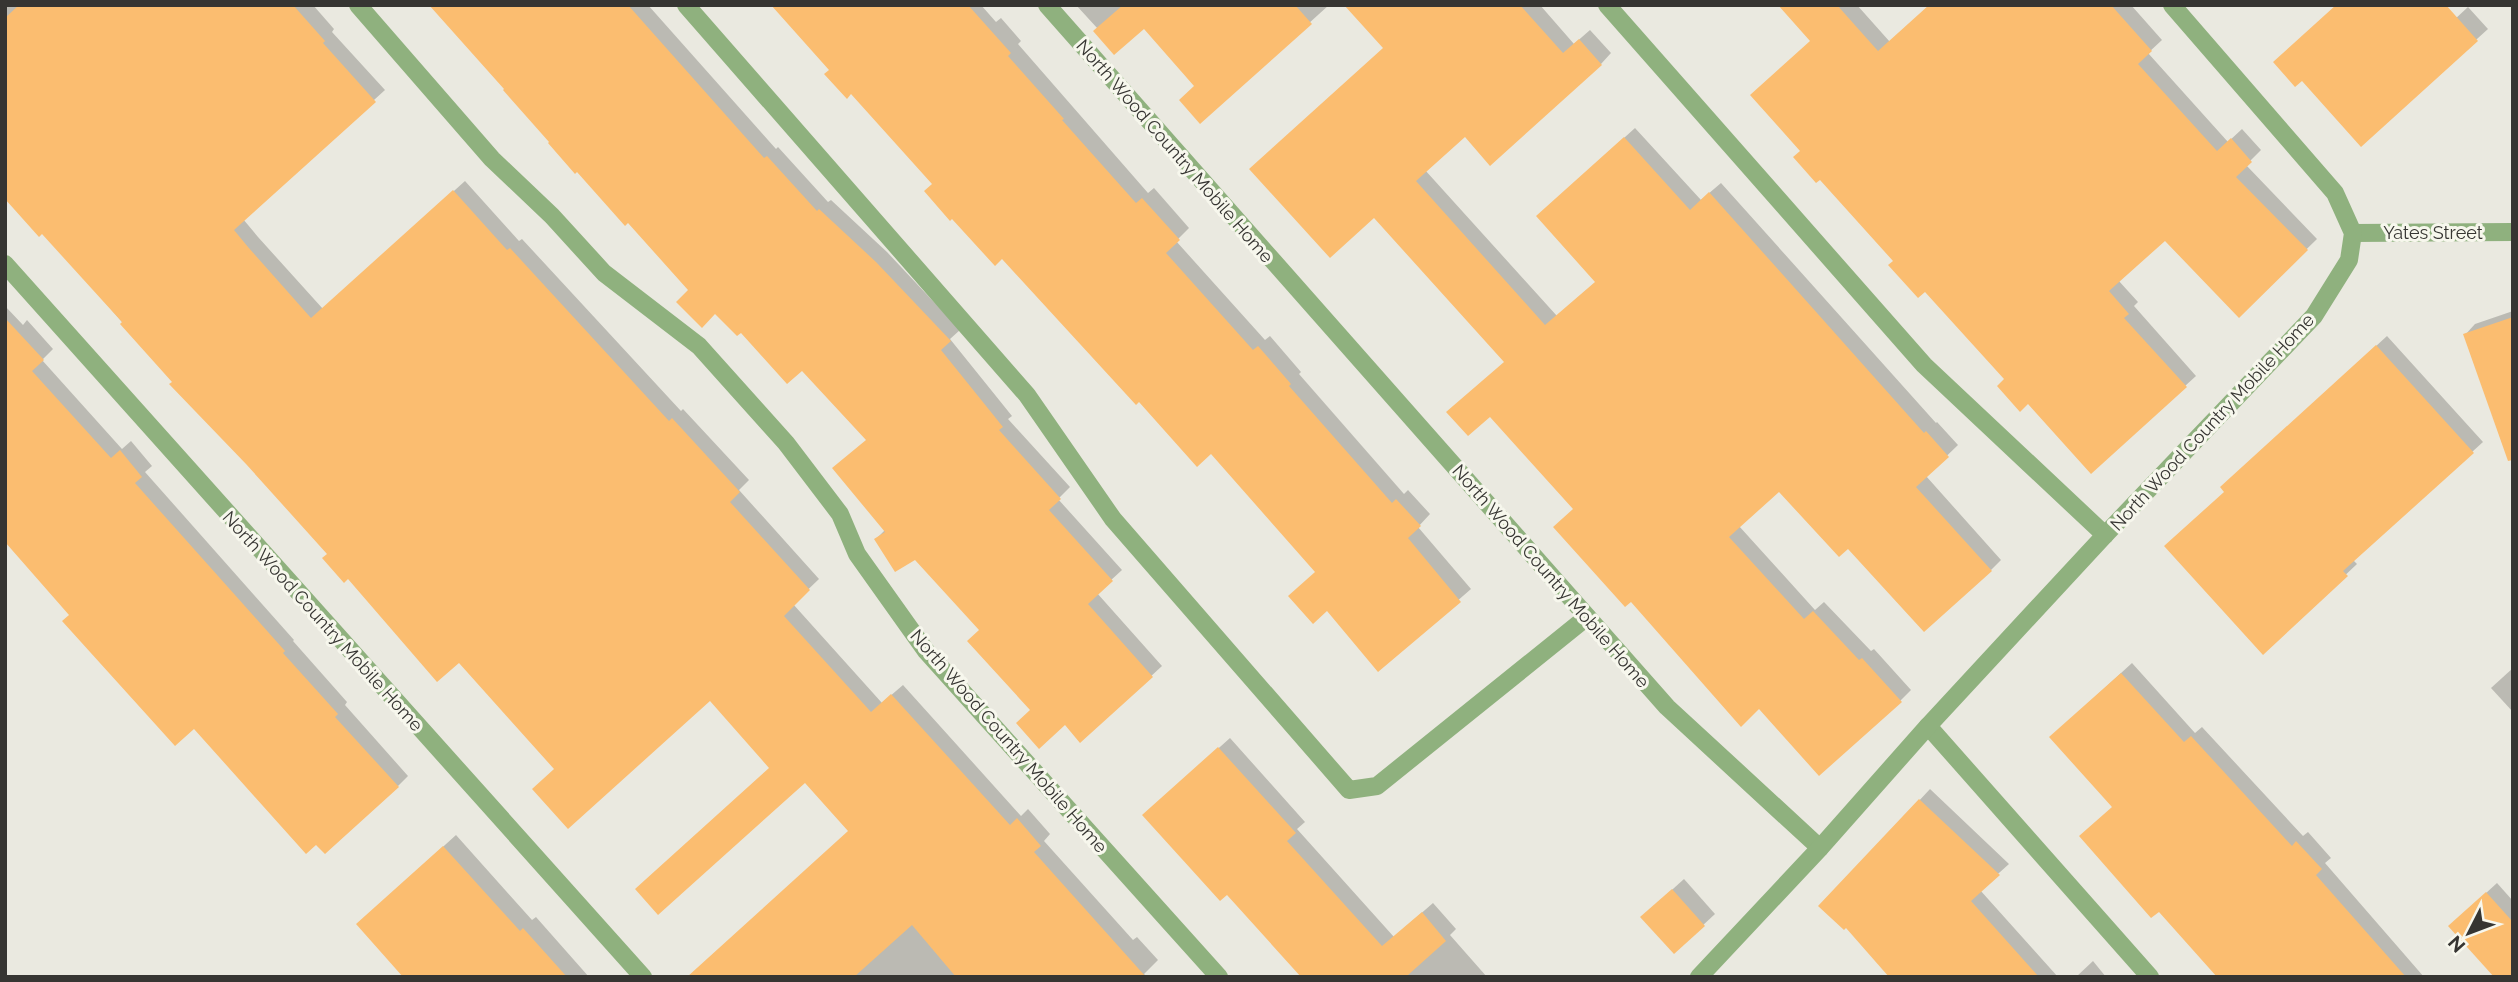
<svg xmlns="http://www.w3.org/2000/svg" width="2518" height="982" viewBox="0 0 2518 982" font-family="Raleway,sans-serif">
<rect width="100%" height="100%" fill="#eae9e0"/>
<g fill="#0003">
<path d="M5,5h308l21,24 -2,3 53,58 -142,129 15,18 65,72 142,-128 54,60 3,-2 159,172 2,-2 66,71 -10,10 80,89 -26,25 89,99 21,-18 118,131 7,-7 22,25 -6,7 89,99 4,-3 21,23 -14,14 3,3h-442l145,-146 -45,-51 -34,-13 -61,-68 -154,70 -97,-108 -130,-107 -155,-172 -169,-195z"/>
<path d="M432,5h216l128,144 2,-2 50,55 3,-2 56,52 73,78 -10,9 62,77 -4,3 62,68 -12,12 64,71 -25,23 65,73 -81,75 -16,-18 -33,-14 -51,-79 -66,-73 -39,-18 9,-9 -18,-91 -65,-70 -61,-39 -50,-40 -63,-70 -76,-78z"/>
<path d="M775,5h206l15,17 5,-4 20,23 -3,3 130,149 6,-5 35,40 -13,13 89,99 5,-4 31,36 -2,2 105,120 4,-4 22,24 -12,13 53,62 -93,81 -61,-98 -105,-120 -72,-52 -206,-216z"/>
<path d="M1076,5h253l-128,116 -5,-35 -52,-60 -46,3z"/>
<path d="M1347,5h193l34,39 16,-14 21,23 -10,11 -136,71 -40,35 132,146 40,-35 -48,-75 86,-78 66,72 20,-17 215,240 1,-1 21,23 -32,31 75,84 -10,10 -142,-24 -70,-57 -40,37 76,84 9,-8 47,49 3,-2 37,41 -11,11 -325,-193 -70,-147 -130,-145 10,-168z"/>
<path d="M1780,5h77l33,37 40,-37h201l31,35 -14,13 80,89 14,-13 19,21 -15,15 71,74 -78,76 -74,-77 -47,42 20,22 -4,4 62,70 -11,10 -179,-7 -81,-90 -30,-28 -93,-111 10,-109z"/>
<path d="M2468,7l20,22 -127,115 -59,-66 -27,-16 179,-42z"/>
<path d="M5,306l18,19 4,-5 26,29 -11,11 80,89 9,-8 21,25 -7,6 149,168 -1,1 54,61 -2,3 63,71 -10,10 -204,-59 -123,-112 -66,-76z"/>
<path d="M2513,311v99l-48,-75 10,-11z"/>
<path d="M2387,336l96,106 -130,118 4,4 -94,89 -37,-162 7,-14z"/>
<path d="M2132,663l63,70 7,-6 101,109 5,-4 23,26 -6,5 99,114h-205l-157,-250z"/>
<path d="M2513,668v44l-22,-24z"/>
<path d="M1230,738l75,84 -8,7 97,108 39,-34 23,26 -6,6 37,42h-183l-149,-172z"/>
<path d="M1930,789l79,75 -29,26 78,87h-166l-46,-51 -25,-20z"/>
<path d="M456,835l76,85 4,-3 53,60h-183l-36,-64z"/>
<path d="M1684,879l31,35 -41,38 -21,-45z"/>
<path d="M2497,883l16,18v73l-52,-58z"/>
<path d="M2093,961l13,16h-30z"/>
</g>
<g fill="#fbbd70">
<path d="M19,5h274l32,36 -2,2 53,59 -142,128 14,17 63,71 142,-128 54,60 3,-2 159,173 3,-3 68,74 -10,10 80,88 -26,26 87,96 20,-18 119,131 7,-7 24,28 -7,6 112,125h-190l-44,-52 -58,52h-167l161,-146 -43,-48 -147,132 -23,-26 134,-121 -59,-67 -142,128 -36,-40 22,-20 -95,-106 -22,19 -89,-103 -4,4 -22,-25 5,-4 -81,-90 -77,-80 3,-2 -52,-58 2,-2 -80,-88 -3,3 -34,-38v-181z"/>
<path d="M429,5h199l136,153 3,-2 50,55 2,-2 57,53 75,79 -10,9 62,77 -4,3 62,69 -12,11 64,71 -25,23 65,73 -73,66 -15,-18 -26,24 -23,-26 14,-13 -63,-69 12,-11 -64,-70 -20,12 -21,-33 11,-7 -53,-64 34,-28 -64,-69 -15,13 -46,-51 -4,3 -22,-22 -13,14 -26,-26 12,-12 -60,-67 -3,3 -48,-54 -2,2 -27,-31 1,-1 -46,-52 1,-1z"/>
<path d="M771,5h197l43,48 -3,3 56,63 -2,1 74,83 6,-5 38,42 -14,13 87,97 5,-4 33,38 -2,2 103,117 4,-4 25,27 -13,12 53,64 -83,70 -51,-61 -14,13 -25,-28 27,-24 -104,-118 -14,13 -58,-65 -3,3 -134,-146 -7,7 -43,-47 -2,2 -26,-30 8,-7 -81,-90 -4,5 -23,-25 5,-4z"/>
<path d="M1123,5h172l17,19 -112,100 -21,-24 15,-14 -50,-57 -30,26 -21,-24z"/>
<path d="M1344,5h176l43,48 16,-14 23,26 -112,101 -25,-29 -49,44 129,144 50,-43 -59,-66 88,-79 66,73 19,-18 215,241 2,-2 23,26 -33,30 76,84 -68,61 -76,-83 -9,8 -60,-65 -50,45 75,82 9,-8 46,49 3,-2 40,44 -83,74 -60,-67 -18,18 -110,-125 -6,5 -72,-80 20,-18 -83,-92 -22,19 -22,-24 58,-50 -130,-144 -44,40 -81,-89 134,-121z"/>
<path d="M1778,5h59l41,46 51,-46h182l41,46 -14,13 79,87 14,-13 21,24 -16,15 72,73 -69,68 -74,-77 -56,50 20,23 -5,4 63,69 -96,87 -63,-70 -8,8 -23,-26 7,-7 -79,-87 -7,6 -30,-33 5,-4 -73,-81 -4,3 -23,-26 7,-6 -50,-56 60,-54z"/>
<path d="M2336,5h110l32,36 -117,106 -59,-66 -7,6 -22,-25z"/>
<path d="M2513,317v143l-5,1 -45,-127z"/>
<path d="M5,318l39,42 -12,11 79,87 9,-8 22,27 -7,6 150,168 -2,2 55,61 -3,3 64,70 -74,67 -9,-9 -10,9 -112,-125 -19,17 -113,-125 7,-6 -64,-73z"/>
<path d="M2376,345l98,108 -131,118 5,5 -85,79 -99,-109 60,-54 -4,-5z"/>
<path d="M2121,673l63,69 7,-6 101,110 4,-5 26,28 -6,6 90,102h-189l-58,-65 -8,6 -72,-82 33,-29 -63,-70z"/>
<path d="M1218,747l78,86 -9,8 95,105 40,-34 24,29 -38,34 2,2h-109l-74,-82 -7,6 -78,-86z"/>
<path d="M1919,799l81,76 -29,26 68,76h-150l-43,-49 -2,2 -26,-24z"/>
<path d="M443,846l77,85 3,-3 44,49h-164l-47,-53z"/>
<path d="M1672,889l33,37 -31,28 -34,-37z"/>
<path d="M2486,892l27,30v55h-19l-46,-51z"/>
</g>
<g fill="none" stroke-linecap="round" stroke-linejoin="round">
<path stroke="#8fb17e" stroke-width="18" d="M686,5l341,390 86,124 236,271 28,-4 210,-169"/>
<g stroke="#8fb17e" stroke-width="18">
<path d="M358,5l134,154 60,57 52,57 95,73 87,97 54,71 17,40 69,97 293,326"/>
<path d="M1047,5l620,702 153,141"/>
<path d="M1607,5l317,360 181,170"/>
<path d="M2353,233l160,-1"/>
<path d="M5,264l638,713"/>
<path d="M1928,726l222,251"/>
<path d="M1699,977l121,-129 108,-122 177,-191 209,-219 35,-56 4,-27 -18,-40 -163,-188"/>
</g>
</g>
<g text-anchor="middle" dominant-baseline="central" stroke-width="6" stroke-linejoin="round" paint-order="stroke">
<g font-size="18" fill="#363532" stroke="#f7f7ed">
<text transform="translate(1175 151) rotate(49)">North Wood Country Mobile Home</text>
<text x="2433" y="232">Yates Street</text>
<text transform="translate(2212 422) rotate(-47)">North Wood Country Mobile Home</text>
<text transform="translate(1551 576) rotate(49)">North Wood Country Mobile Home</text>
<text transform="translate(323 621) rotate(48)">North Wood Country Mobile Home</text>
<text transform="translate(1009 741) rotate(49)">North Wood Country Mobile Home</text>
</g>
</g>
<rect width="2518" height="982" fill="none" stroke="#363532" stroke-width="14"/>
<g transform="translate(2469 933) rotate(228)" stroke="#f7f7ed" stroke-width="5" paint-order="stroke">
<path d="M0-5L12 26L0 18L-12 26Z" fill="#363532"/>
<text y="-10" font-size="19" font-weight="bold" text-anchor="middle" fill="#363532">N</text>
</g>
</svg>
